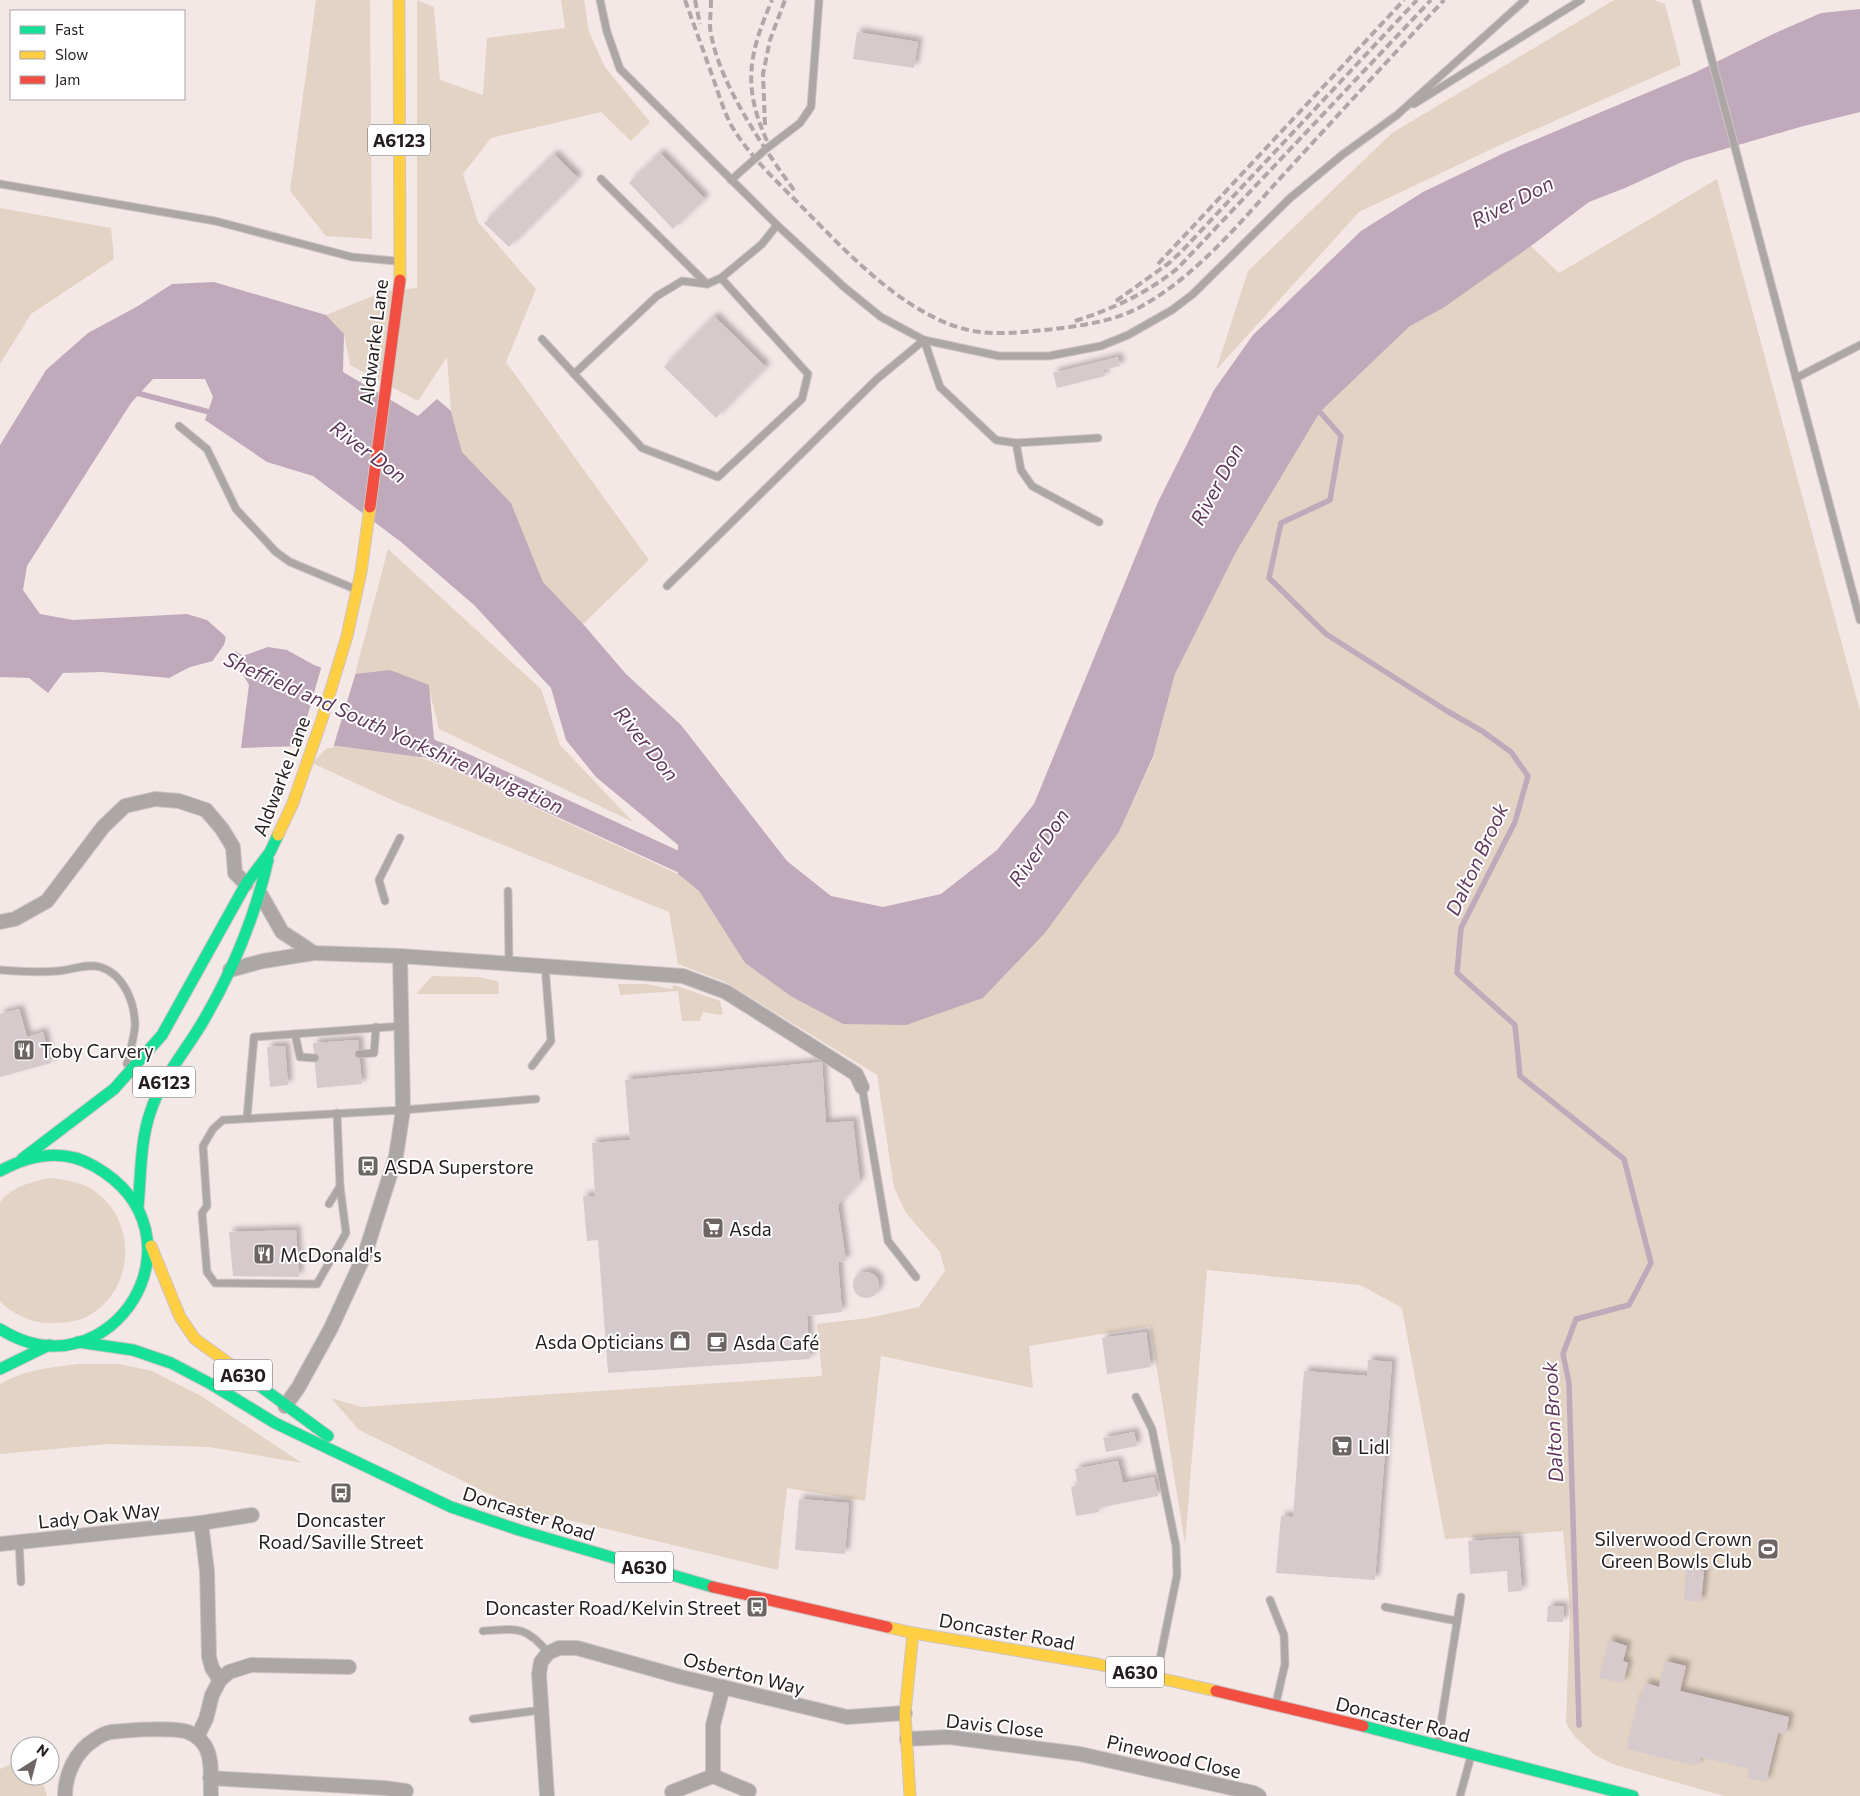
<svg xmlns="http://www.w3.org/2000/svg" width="1860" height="1796" viewBox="0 0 1860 1796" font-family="Commissioner,sans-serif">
<defs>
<filter id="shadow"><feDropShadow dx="4.5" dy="-4.5" stdDeviation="2.5" flood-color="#0004"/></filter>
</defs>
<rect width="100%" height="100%" fill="#f4e8e7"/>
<g fill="#e3d3c4">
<path d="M316,0h54l2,239 -46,-3 -36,-45z"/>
<path d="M417,0l17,7 6,73 43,15 4,-57 78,-10 -4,-28h23l5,32 16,35 45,55 -19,19 -30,-29 -110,26 -28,36 15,48 58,67 -30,73 143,198 -66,64 -40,-42 -32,-79 -49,-51 -11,-41 -4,-54 -29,44 -68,-36 -6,-31 -18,-19 59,-24 32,-3z"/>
<path d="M1614,0h40l11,4 16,61 -181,80 -141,67 -143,158 32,-99 144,-138z"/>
<path d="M1717,179l143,532v1085h-136l-109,-31 -20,-10 -21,-19 -8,-13 4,-113 -7,-79 -118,8 -43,-231 -42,-23 -153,-15 -22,274 -35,-218 -121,20 4,42 -152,-32 -16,145 -78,-13 -9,82 -260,-62 -159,-78 -28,-32 30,9 461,-31 -5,-52 51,-6 51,-11 26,-36 -5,-19 -34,-39 -12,-25 -17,-113 -152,-93 -47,-18 -9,-52 -275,-111 -82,-38 18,-18 89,12 32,12 227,105 21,17 46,72 47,34 51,27 140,-26 62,-65 74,-101 34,-73 22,-85 60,-120 85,-142 90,-86 121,-80 28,27z"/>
<path d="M0,208l111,20 3,31 -83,55 -31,50z"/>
<path d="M388,549l153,140 19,56 73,77 -194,-93 -11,-44 -73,-11z"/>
<path d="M432,976l46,1 20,4 1,13h-83z"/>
<path d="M618,984h28l25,5 3,-4 46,16 3,13 -3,1 -17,-3 -3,9h-18l-4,-30 -58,4z"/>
<path d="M50,1178c17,2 34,4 47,15 41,31 37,98 -9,123 -11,6 -24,7 -37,7 -18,1 -39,-9 -51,-22v-99c13,-16 31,-20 50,-24z"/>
<path d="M78,1364h41l33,7 49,25 101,67 -93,-16 -101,-3 -108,10v-70c24,-14 51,-17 78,-20z"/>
<path d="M20,1760v16h21l6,20h-47v-27z"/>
</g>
<path fill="#c0a9ba" d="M1860,9v103l-60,15 -116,34 -59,27 -36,14 -58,44 -88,62 -33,18 -90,86 -85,142 -60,120 -22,83 -34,75 -74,101 -62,65 -77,27 -63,-1 -51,-27 -47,-34 -46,-72 -21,-17v-29l-82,-68 -30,-37 -15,-52 -77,-83 -73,-63 -88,-66 -46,-14 -62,-42 8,-23 -8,-18h-52l-22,24 -104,163 -4,24 17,24 33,6 114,-6 20,6 18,16 3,10 15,10 25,-9 19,3 27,15 36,13 5,-4 35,-4 39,15 5,54 9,9 -4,9h-20l-89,-12 -89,3 8,-63 -9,-16 -19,-10 -31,8 -21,11 -67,-6 -39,1 -15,20 -19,-15 -29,-1v-232l46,-75 42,-37 50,-27 34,-22 42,-2 112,33 18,19 -1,38 75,44 19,-17 14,12 11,41 49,51 32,79 40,42 43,50 55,51 106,136 44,35 52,11 58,-13 56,-44 37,-46 124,-302 56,-112 39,-55 108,-104 62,-39 83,-40 188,-79 79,-39 48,-21z"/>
<g fill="#f4e8e7">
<path d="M227,634l3,10 6,4 -2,8 2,14 -16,-8 -9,1 13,-18z"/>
<path d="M322,665l27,10 7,-3 -23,76 -35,1z"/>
</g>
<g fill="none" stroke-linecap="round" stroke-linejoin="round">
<g stroke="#c0a9ba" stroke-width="5.5">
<path d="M133,392l80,21"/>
<path d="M1320,412l21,24 -11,64 -49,23 -12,55 57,56 121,77 35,20 29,21 17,24 -13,46 -54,106 -4,45 58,52 5,51 104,83 27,104 -22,42 -53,14 -13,35 6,29 10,342"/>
</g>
<path stroke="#c0a9ba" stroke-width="20" d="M415,743l34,13 252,116"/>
</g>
<g fill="#d7cacd" filter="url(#shadow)">
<path d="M857,32l61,10 -4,26 -61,-9z"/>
<path d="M660,153l45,46 -32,30 -44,-46z"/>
<path d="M554,154l24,24 -69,69 -25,-24z"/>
<path d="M714,316l52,51 -50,51 -52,-51z"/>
<path d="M1118,357l2,9 -17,4 2,6 -48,12 -4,-15z"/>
<path d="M19,1009l8,28 16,-5 8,31 -51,14v-63z"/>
<path d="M358,1040l4,44 -45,4 -4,-45z"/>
<path d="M285,1046l3,39 -18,2 -3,-40z"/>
<path d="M822,1062l4,61 27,-2 7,60 -22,24 8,56 -8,1 4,50 -35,4 3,43 -202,14 -10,-133 -11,1 -4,-45h12l-3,-53 38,-3 -5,-60z"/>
<path d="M296,1230l3,47 -66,-1 -4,-44z"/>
<circle cx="866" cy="1285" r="13"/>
<path d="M1146,1332l5,35 -44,7 -5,-36z"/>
<path d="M1368,1360l24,2 -17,218 -99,-7 5,-57 12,1 11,-146 63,5z"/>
<path d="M1134,1432l3,14 -31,6 -3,-14z"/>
<path d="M1118,1461l5,22 31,-6 4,19 -60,12 1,4 -23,4 -5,-29 7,-2 -3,-16z"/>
<path d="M799,1499l50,4 -4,51 -50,-4z"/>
<path d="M1518,1538l4,53 -14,1 -1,-21 -37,3 -2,-33z"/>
<path d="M1686,1568l18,3 -3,31 -17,-2z"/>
<path d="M1548,1606h16l-1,16h-16z"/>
<path d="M1609,1640l18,6 -4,15 5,2 -5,20 -24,-5z"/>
<path d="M1665,1661l21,5 -6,25 109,26 -3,17 -8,-1 -12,49 -19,-4 2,-9 -48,-12 -3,7 -6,1 -65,-16 11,-51 3,1 4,-16 14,4z"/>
</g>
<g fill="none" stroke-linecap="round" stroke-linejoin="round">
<g stroke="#cec4c3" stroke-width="9">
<g id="lane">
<path d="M600,0l7,32 13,37 157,156 67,62 37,30 43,23 75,16h50l52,-10 27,-11 44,-25 21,-16 96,-95 53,-44 55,-40 128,-115"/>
<path d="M1696,0l164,620"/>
<path d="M1414,104l167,-104"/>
<path d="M601,179l106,105"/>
<path d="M731,180l35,-31 34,-26 11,-16 8,-107"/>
<path d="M0,184l215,37 137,36 44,4"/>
<path d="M542,339l100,109 76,29 84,-78 6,-25 -87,-96"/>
<path d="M574,374l83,-78 25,-15 25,3 14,-6 41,-34 15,-19"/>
<path d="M1796,378l64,-33"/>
<path d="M179,426l28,23 29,60 40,43 14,10 65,27"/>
<path d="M1016,443l5,27 11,16 67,36"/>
<path d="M667,586l210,-207 47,-39 16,47 56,53 20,3 82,-5"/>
<path d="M508,891l1,72"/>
<path d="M385,901l-6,-21 21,-42"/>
<path d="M0,970c19,1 39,3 58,1 13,-1 29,-8 42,-4 24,7 35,36 35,59 -1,12 -5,25 -8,38"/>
<path d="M295,1034l5,23 15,1"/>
<path d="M359,1054l15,-1 2,-26"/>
<path d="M532,1066l19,-25 -6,-75"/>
<path d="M862,1087l26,154 28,36"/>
<path d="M247,1118l7,-81 148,-11"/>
<path d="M340,1186l6,47 -29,51 -102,-1 -8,-11 -5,-59 5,-7 -4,-60 10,-17 10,-9 180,-10 133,-11"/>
<path d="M329,1204l11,-18 -3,-73"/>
<path d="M1136,1397l16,32 24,117 1,29 -20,99"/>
<path d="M19,1541l2,41"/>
<path d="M1270,1600l14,35 1,29 -9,39"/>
<path d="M1385,1607l72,14"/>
<path d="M483,1631c33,-2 43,-6 65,22"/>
<path d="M473,1719l68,-9"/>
<path d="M1438,1742l23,-145"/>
<path d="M1460,1796l11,-40"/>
</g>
</g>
<g stroke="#cec4c3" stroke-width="16">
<g id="street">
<path d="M0,922l15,-3 32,-18 56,-74 22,-21 30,-7 24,2 27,9 16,19 11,18 2,26 11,11"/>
<path d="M314,953l86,3 283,20 43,16 130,82 6,13"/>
<path d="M230,970l33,-9 51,-8 -32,-21 -21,-37"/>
<path d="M285,1406l13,-18 33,-60 34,-74 31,-98 7,-46 -3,-154"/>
<path d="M201,1523l6,48 2,86 3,11 8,12"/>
<path d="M0,1544l201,-21 51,-8"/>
<path d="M197,1737l9,-18 6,-24 8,-15 9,-8 22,-7 98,2"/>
<path d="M907,1739l42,-2 131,17 174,39 5,3"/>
<path d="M713,1776v-51l10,-38"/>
<path d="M210,1778l174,10 22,3"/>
<path d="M672,1792l41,-16 36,15"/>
<path d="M65,1796c0,-21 10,-44 29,-56 4,-3 12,-7 17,-8 17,-2 62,-5 77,0 8,3 16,10 19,18 6,14 3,31 4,46"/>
<path d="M547,1796l-8,-122 2,-12 7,-9 11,-5h18l104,29 166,40 58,-4"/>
</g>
</g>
<g stroke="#cec4c3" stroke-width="13">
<g id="fast">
<path d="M22,1159l92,-70 48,-54 84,-151 24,-32 8,-17"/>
<path d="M0,1171c29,-16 63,-23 94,-5 120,68 17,233 -94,163"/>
<path d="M138,1207c3,-31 2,-64 12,-94 11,-35 37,-63 55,-95 29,-50 50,-102 63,-158"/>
<path d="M78,1342l55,8 38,13 40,21 64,39 176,84 68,23 194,57"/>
<path d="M0,1369l49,-24"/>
<path d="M242,1373l86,63"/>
<path d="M1363,1726l270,70"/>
</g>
</g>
<g stroke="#cec4c3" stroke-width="13">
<g id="slow">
<path d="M399,0l1,280"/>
<path d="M278,835l15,-32 29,-84 25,-83 14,-64 9,-65"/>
<path d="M151,1246l29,71 15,22 47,34"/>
<path d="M887,1627l26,6 184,31 119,27"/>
<path d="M910,1796l-5,-83 8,-80"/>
</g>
</g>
<g stroke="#cec4c3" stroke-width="13">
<g id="jam">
<path d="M370,507l30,-227"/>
<path d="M713,1587l174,40"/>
<path d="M1216,1691l147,35"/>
</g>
</g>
<use href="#lane" stroke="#aca7a6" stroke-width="7"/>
<use href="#street" stroke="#aca7a6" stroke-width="14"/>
<use href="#fast" stroke="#16e098" stroke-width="11"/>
<use href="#slow" stroke="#ffcf43" stroke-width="11"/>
<use href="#jam" stroke="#f24e42" stroke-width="11"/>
<g stroke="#afa8a7" stroke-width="4" stroke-dasharray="8 4" stroke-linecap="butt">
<path d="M685,0c9,25 18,50 27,75 6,17 11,34 19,50 20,34 50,60 77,88 44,45 107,111 172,119 25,3 50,-1 75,-3 30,-4 60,-8 87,-23 57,-32 100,-86 143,-133 53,-58 106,-116 159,-173"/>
<path d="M695,0l5,24"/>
<path d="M711,0c0,9 -1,18 -1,27 6,53 55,123 86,166"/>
<path d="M765,125l-2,-51 7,-34 15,-40"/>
<path d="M767,141c-25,-55 -18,-87 5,-141"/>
<path d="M1158,264l246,-264"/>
<path d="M1116,301l53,-38 13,-12 235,-251"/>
<path d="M1075,321c38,-12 72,-28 103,-53l253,-268"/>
</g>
</g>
<defs>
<g id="restaurant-square" transform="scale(1.125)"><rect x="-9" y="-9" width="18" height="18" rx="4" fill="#6d6464" stroke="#fff"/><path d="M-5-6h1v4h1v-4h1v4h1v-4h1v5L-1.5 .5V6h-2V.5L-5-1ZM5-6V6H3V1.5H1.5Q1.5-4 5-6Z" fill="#fff"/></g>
<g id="bus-square" transform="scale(1.125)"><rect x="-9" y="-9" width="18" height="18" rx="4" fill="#6d6464" stroke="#fff"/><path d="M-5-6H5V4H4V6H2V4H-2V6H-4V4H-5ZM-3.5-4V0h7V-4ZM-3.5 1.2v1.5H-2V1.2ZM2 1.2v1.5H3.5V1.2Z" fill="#fff"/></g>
<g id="supermarket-square" transform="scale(1.125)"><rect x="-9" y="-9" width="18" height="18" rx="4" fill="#6d6464" stroke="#fff"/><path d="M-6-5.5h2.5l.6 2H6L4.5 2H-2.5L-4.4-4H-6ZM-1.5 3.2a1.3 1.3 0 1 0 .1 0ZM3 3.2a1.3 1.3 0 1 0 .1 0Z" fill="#fff"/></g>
<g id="shop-square" transform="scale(1.125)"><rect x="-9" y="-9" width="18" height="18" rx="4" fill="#6d6464" stroke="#fff"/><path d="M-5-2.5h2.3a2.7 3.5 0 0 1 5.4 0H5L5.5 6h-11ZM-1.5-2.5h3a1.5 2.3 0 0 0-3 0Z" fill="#fff"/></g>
<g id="cafe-square" transform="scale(1.125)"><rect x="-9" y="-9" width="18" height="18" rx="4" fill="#6d6464" stroke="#fff"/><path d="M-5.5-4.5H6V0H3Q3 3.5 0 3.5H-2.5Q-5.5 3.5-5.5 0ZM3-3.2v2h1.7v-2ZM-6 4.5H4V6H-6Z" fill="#fff"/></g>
<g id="stadium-square" transform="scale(1.125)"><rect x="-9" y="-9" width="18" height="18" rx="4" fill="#6d6464" stroke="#fff"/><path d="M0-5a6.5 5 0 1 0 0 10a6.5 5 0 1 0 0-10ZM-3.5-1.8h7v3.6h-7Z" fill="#fff"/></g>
</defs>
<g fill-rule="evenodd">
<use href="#restaurant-square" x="24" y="1050"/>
<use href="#bus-square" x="368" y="1166"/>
<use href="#supermarket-square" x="713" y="1228"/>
<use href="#restaurant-square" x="264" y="1254"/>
<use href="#shop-square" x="680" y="1341"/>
<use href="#cafe-square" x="717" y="1342"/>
<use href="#supermarket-square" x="1342" y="1446"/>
<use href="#bus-square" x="341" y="1493"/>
<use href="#stadium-square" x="1768" y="1549"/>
<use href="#bus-square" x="757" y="1607"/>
</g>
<g text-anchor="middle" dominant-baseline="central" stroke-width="4" stroke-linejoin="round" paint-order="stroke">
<g fill="#fff" stroke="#666161" stroke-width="1">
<rect x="368" y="124.5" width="62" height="31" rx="4"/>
<rect x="133" y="1066.5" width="62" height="31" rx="4"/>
<rect x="214" y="1359.5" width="58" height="31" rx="4"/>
<rect x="615" y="1551.5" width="58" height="31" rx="4"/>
<rect x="1106" y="1656.5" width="58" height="31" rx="4"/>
</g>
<g font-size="18" font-weight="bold" fill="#251d1d">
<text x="399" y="140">A6123</text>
<text x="164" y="1082">A6123</text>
<text x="243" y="1375">A630</text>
<text x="644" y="1567">A630</text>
<text x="1135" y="1672">A630</text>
</g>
<g font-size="19" fill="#251d1d" stroke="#fff">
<text transform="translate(373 342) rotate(-83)">Aldwarke Lane</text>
<text transform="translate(281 776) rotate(-69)">Aldwarke Lane</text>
<text transform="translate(529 1513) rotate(18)">Doncaster Road</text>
<text transform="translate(99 1515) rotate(-6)">Lady Oak Way</text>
<text transform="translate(1007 1631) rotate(10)">Doncaster Road</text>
<text transform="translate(744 1673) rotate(14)">Osberton Way</text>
<text transform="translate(1403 1719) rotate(14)">Doncaster Road</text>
<text transform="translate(995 1725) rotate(6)">Davis Close</text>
<text transform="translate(1174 1756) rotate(13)">Pinewood Close</text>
</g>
<g font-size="19" fill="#251d1d" stroke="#fff" text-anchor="start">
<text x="40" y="1050">Toby Carvery</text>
<text x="384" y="1166">ASDA Superstore</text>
<text x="729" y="1228">Asda</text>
<text x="280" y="1254">McDonald's</text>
<text x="664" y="1341" text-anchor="end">Asda Opticians</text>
<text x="733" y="1342">Asda Café</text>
<text x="1358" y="1446">Lidl</text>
<text x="341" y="1519" text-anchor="middle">Doncaster<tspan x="341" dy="22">Road/Saville Street</tspan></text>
<text x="1752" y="1538" text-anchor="end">Silverwood Crown<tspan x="1752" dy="22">Green Bowls Club</tspan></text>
<text x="741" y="1607" text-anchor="end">Doncaster Road/Kelvin Street</text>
</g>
<g font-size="20" font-style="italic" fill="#60385c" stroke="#fff">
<text transform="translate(1512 201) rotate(-27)">River Don</text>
<text transform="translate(369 451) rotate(37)">River Don</text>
<text transform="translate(1216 484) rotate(-62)">River Don</text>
<text transform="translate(394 732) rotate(24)">Sheffield and South Yorkshire Navigation</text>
<text transform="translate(647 743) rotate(51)">River Don</text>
<text transform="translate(1038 847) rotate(-55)">River Don</text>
<text transform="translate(1476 859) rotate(-65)">Dalton Brook</text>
<text transform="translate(1552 1422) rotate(-93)">Dalton Brook</text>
</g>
</g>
<rect x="10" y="10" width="175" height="90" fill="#ffffff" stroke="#a8a5a5"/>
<rect x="20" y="26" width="25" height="8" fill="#16e098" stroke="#a8a5a5"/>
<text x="55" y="35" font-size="15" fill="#251d1d">Fast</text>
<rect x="20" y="51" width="25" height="8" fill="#ffcf43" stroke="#a8a5a5"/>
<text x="55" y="60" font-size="15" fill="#251d1d">Slow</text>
<rect x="20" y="76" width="25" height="8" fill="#f24e42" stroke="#a8a5a5"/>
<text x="55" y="85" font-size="15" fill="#251d1d">Jam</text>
<g transform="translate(35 1761) rotate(36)"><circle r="24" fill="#ffffff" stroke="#a8a5a5"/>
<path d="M0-4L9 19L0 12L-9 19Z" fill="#6d6464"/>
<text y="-8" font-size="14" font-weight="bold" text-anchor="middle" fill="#251d1d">N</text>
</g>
</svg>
